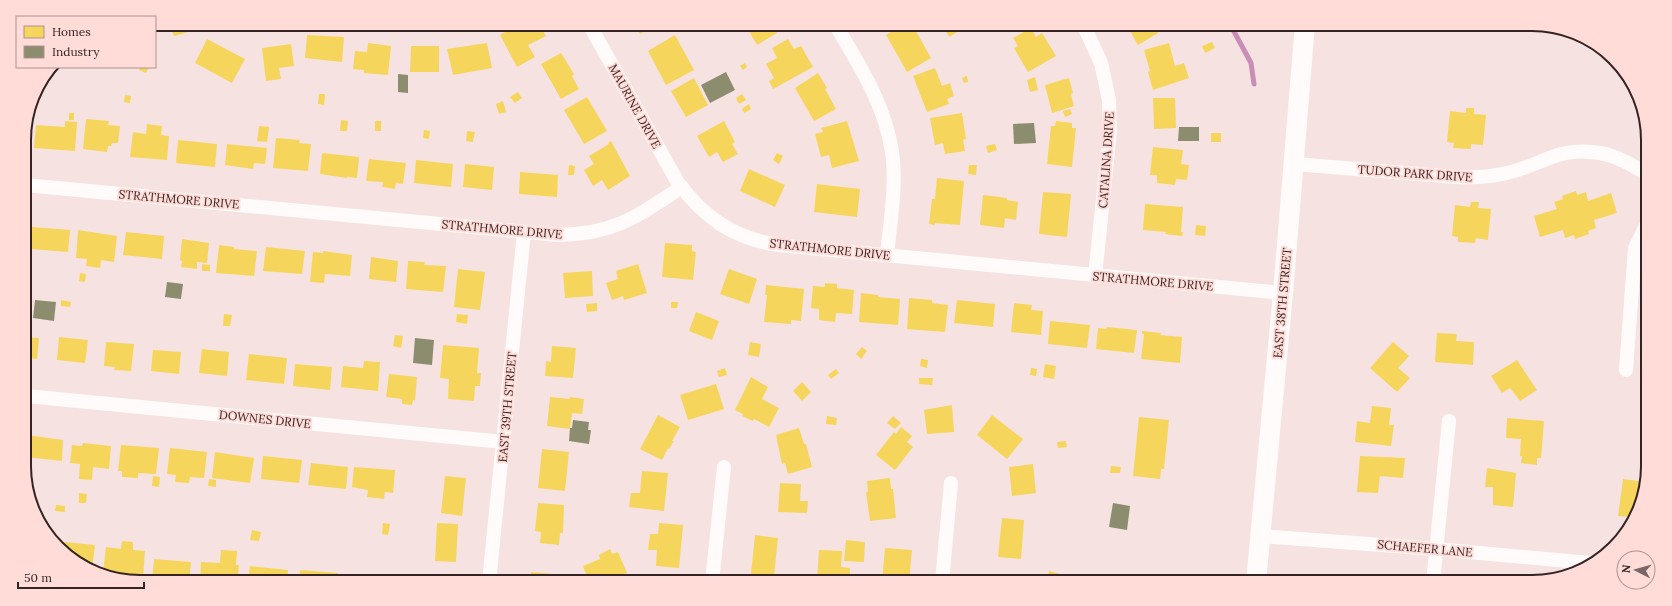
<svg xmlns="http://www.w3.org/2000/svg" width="1672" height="606" viewBox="0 0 1672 606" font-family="Lora,serif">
<rect width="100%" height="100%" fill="#f6e3e1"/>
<g fill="#f6d55c">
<path d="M169,24h28l2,5 -25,7z"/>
<path d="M518,24h21l7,12 -18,9 7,12 -18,10 -17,-32z"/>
<path d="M634,24h23l-17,10z"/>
<path d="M745,24h27l5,9 -20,12z"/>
<path d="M905,24h7l19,34 -24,14 -21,-37z"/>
<path d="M942,24h17l3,5 -13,8z"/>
<path d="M975,24h9l-7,4z"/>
<path d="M1126,24h27l5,9 -20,12z"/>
<path d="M1031,28l5,9 6,-4 14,23 -28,16 -14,-24 4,-2 -5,-8z"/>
<path d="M307,35l37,2 -2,25 -37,-4z"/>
<path d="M675,35l19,35 -28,15 -18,-34z"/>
<path d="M207,39l38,20 -13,24 -37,-20z"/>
<path d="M788,39l6,10 7,-3 12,21 -40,22 -4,-8 5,-3 -8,-14 11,-6 -5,-10z"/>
<path d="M1212,42l3,6 -10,5 -3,-7z"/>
<path d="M368,43l23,3 -3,29 -24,-2v-3l-11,-1 2,-18 12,1z"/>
<path d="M487,43l5,25 -39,7 -6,-26z"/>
<path d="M1169,43l6,23 9,-3 5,15 -36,12 -5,-18 2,-1 -6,-21z"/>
<path d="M291,44l3,22 -15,2 2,11 -15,2 -4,-33z"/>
<path d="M411,46h28v26h-29z"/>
<path d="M561,53l13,21 -2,2 7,13 -18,10 -20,-35z"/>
<path d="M745,63l2,4 -4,3 -3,-4z"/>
<path d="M140,67h9l-3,6 -7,-3z"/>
<path d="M935,68l7,18 8,-3 4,13 -7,3 2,5 -22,8 -14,-36z"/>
<path d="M818,73l9,15 -2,1 11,20 -22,12 -19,-33z"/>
<path d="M967,76l1,6 -4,1 -2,-5z"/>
<path d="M1035,77l3,13 -8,2 -3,-12z"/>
<path d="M694,78l14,27 -22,12 -15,-26z"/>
<path d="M1069,78l4,15 -2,1 3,12 -22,7 -7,-28z"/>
<path d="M518,92l4,6 -7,5 -5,-6z"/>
<path d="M319,94h6l-1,11 -6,-1z"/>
<path d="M742,94l4,6 -7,4 -3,-6z"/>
<path d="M125,95l6,1 -1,7 -6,-1z"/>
<path d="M587,97l20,34 -23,13 -20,-34z"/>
<path d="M1153,98h22l1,30 -22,1z"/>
<path d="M503,101l3,11 -7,2 -3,-10z"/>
<path d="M749,104l2,5 -7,4 -2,-4z"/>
<path d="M1466,108h8v6l12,1 -3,30 -12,-1v5l-18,-1 1,-5 -7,-1 3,-31 16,2z"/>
<path d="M1070,109l2,5 -7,3 -2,-6z"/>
<rect x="69" y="113" width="5" height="7"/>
<path d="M962,113l4,26 -3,1 2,11 -20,3 -2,-11 -8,2 -5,-27z"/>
<path d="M86,119l23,2 -1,4 12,1 -2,17h-6l-1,3h-3l-1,6 -24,-3z"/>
<path d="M341,120l7,1 -1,10h-7z"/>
<path d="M65,121l12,1 -2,29 -41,-3 2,-23 29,2z"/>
<rect x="375" y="121" width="6" height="10"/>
<path d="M724,121l11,21 -3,2 6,10 -15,8 -6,-10 -8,5 -12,-21z"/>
<path d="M847,121l12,40 -27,7 -3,-13 -8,2 -6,-23 8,-2 -2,-4z"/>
<path d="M1056,121l16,2v5h4l-4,39 -25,-3 4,-38h4z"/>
<path d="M147,124l15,2 -1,9 8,1 -2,24 -37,-3 3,-25 13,2z"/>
<path d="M26,126l2,1 -2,21h-2z"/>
<path d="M259,126l10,1 -2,15 -10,-1z"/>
<path d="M424,130l6,1 -1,8 -6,-1z"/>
<path d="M467,131l8,1 -2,10 -7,-1z"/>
<rect x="1211" y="133" width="10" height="9"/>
<path d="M276,138l24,2 -1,3 12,1 -3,27 -35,-3z"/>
<path d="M178,140l39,4 -2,23 -39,-4z"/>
<path d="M611,141l19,35 -22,14 -6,-10 -9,6 -9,-16 10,-6 -5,-8 20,-12 -1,-1z"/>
<path d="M227,144l40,4 -2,16 -11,-1 -1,6 -28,-4z"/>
<path d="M995,144l2,6 -9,3 -2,-7z"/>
<path d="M1153,147l30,3 -2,14 8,1 -2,15 -11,-1 -1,6 -18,-2v-8h-7z"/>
<path d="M322,153l37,4 -2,21 -10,-1v1l-27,-4z"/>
<path d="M777,153l6,3 -4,8 -6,-4z"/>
<path d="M369,159l37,4 -3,21 -7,-1 -1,6 -13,-2 1,-5 -17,-1z"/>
<path d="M416,160l37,4 -2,23 -37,-4z"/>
<path d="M465,164l29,3 -2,23 -29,-3z"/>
<path d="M569,165l6,1 -1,9h-6z"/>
<path d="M969,165h8l-1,10 -8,-1z"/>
<path d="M749,169l36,16 -10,22 -35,-16z"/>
<path d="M520,172l38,3 -1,22 -38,-3z"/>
<path d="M937,178l27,3 -4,44 -25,-2v2l-6,-1 3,-25h3z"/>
<path d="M817,184l43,5 -3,28 -43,-5z"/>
<path d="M1576,191l1,4 9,-3 2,9 23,-8 6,20 -23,7 2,8 -8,3 1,3 -14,5 -1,-4 -9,3 -2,-8 -23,7 -6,-21 23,-7 -3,-7 9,-3 -1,-3z"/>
<path d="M1043,192l28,2 -4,43 -28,-3z"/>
<path d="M983,195l24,3v2l11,2 -2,18 -11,-2 -1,10 -24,-3z"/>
<path d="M1471,202h8l-1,6 13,1 -3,31 -12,-2 -1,5 -17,-1v-5l-6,-1 3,-31 15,2z"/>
<path d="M1145,204l38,3 -2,25h2l-1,4 -17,-2 1,-2 -23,-2z"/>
<path d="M1196,225l10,1 -1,10 -10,-1z"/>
<path d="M32,227l38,3 -2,22 -37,-3z"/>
<path d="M78,230l39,6 -3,26 -13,-2 -1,8 -14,-2 1,-7 -11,-1z"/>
<path d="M126,232l38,4 -2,23 -39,-4z"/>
<path d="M182,239l27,4 -2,20 -10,-1v7l-16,-2 1,-6 -2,-1z"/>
<path d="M665,243l27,2v6l4,1 -3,28 -31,-3z"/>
<path d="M219,245l15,2v2l23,2 -3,25 -38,-3z"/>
<path d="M266,247l39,4 -3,23 -39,-3z"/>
<path d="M323,251l29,4 -2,21 -25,-2 -1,9 -14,-1 3,-30 10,1z"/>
<path d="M371,257l27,4 -2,21 -27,-3z"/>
<path d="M408,261l17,1 -1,3 22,1 -3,26 -37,-3z"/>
<path d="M202,264l8,1v6h-8z"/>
<path d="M638,264l9,29 -23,7 -1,-4 -11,4 -6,-17 12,-4 -2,-8z"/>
<path d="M458,269l27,3 -5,38 -26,-3z"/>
<path d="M729,269l28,10 -8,25 -29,-10z"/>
<path d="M592,271l1,25 -28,2 -2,-25z"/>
<path d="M80,273l6,1 -1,8 -6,-1z"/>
<path d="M825,283l12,1v4l17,2 -2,24 -16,-1 -1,9 -16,-2v-11l-8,-1 2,-22 12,1z"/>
<path d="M766,285l38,4 -3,32 -10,-1v4l-27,-2 3,-27h-2z"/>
<path d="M861,293l17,2v2l22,2 -2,26 -39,-3z"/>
<path d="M909,298l23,2v3l16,2 -3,27 -38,-3z"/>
<path d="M61,300l10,2 -1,5 -9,-1z"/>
<path d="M957,300l38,4 -2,23 -39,-4z"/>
<path d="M671,302h7l-1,6h-6z"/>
<path d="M597,303v8l-10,1 -1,-8z"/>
<path d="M1014,303l18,2 -1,5 12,1 -2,24 -30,-3z"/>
<path d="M696,312l23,9 -7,19 -23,-9z"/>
<path d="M224,314l8,1 -2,11h-7z"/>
<path d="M457,314l11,1 -1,9 -11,-2z"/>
<path d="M1050,321l40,4 -3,23 -39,-4z"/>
<path d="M1107,327l30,3 -3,23 -38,-4 2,-21 8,1z"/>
<path d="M1142,331l19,2 -1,2 22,2 -2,26 -39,-4 3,-25h-2z"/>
<path d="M1437,333l20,1 -1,7 18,1 -1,23 -38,-3z"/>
<path d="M395,335l8,1 -2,12 -8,-2z"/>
<path d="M25,337l14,1 -2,21 -12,-1z"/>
<path d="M59,337l29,3 -3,23 -28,-3z"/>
<path d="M106,342l28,2 -3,27 -17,-1 1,-3 -11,-1z"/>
<path d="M750,342l11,2 -2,13 -11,-2z"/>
<path d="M1393,342l16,14 -11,12 12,10 -13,14 -27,-24z"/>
<path d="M443,345l36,3 -2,25h4l-1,13h-5l-1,15 -26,-2 1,-20 -9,-1z"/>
<path d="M552,346l24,2 -3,30 -28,-2 1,-15 5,1z"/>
<path d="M862,347l5,4 -6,8 -5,-5z"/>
<path d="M202,349l27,3 -2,24 -28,-3z"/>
<path d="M153,350l28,2 -2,22 -28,-3z"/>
<path d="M249,354l38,4 -3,26 -38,-4z"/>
<path d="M921,359l7,1 -1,8 -7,-2z"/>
<path d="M1517,360l20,30 -17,11 -10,-13 -8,5 -11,-17z"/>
<path d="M364,361l16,1 -2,29 -37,-4 2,-21 20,2z"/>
<path d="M295,364l37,3 -2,23 -37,-4z"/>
<path d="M1045,364l11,2 -2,13 -11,-2z"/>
<path d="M725,368l2,7 -8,2 -2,-6z"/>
<path d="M1031,368l6,1 -1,7 -6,-1z"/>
<path d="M836,369l3,4 -8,6 -3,-4z"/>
<path d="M389,374l28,3 -2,24 -2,-1 -1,5 -10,-1v-5l-16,-2z"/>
<path d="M751,377l17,10 -6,12 17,9 -10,19 -15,-8 -1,2 -11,-5 1,-2 -8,-4z"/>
<path d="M919,378h14l-1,7 -13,-1z"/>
<path d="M802,382l9,10 -9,9 -9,-10z"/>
<path d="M716,384l8,25 -36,11 -8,-25z"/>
<path d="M550,397l20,2v-2l14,2 -2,15 -10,-1 -2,16 -23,-3z"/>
<path d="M952,405l2,27 -27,2 -3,-24z"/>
<path d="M1372,406l19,2 -2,17h5l-3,21 -36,-4 2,-21 13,2z"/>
<path d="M658,415l22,12 -8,14h2l-5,8 -1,-1 -6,12 -22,-11z"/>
<path d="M992,415l31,24 -16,20 -30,-24z"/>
<path d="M827,416l10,2 -1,7 -10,-1z"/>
<path d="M893,416l8,7 -6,6 -8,-6z"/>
<path d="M1139,417l30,3 -5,49h-3l-1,10 -27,-3z"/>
<path d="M1507,418l37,3 -3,37h-4v7l-16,-2 1,-7h-2l1,-17 -15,-1z"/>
<path d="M901,427l11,9 -5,6 6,5 -18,23 -19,-15 18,-23 2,2z"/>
<path d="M799,428l5,16h2l6,23 -24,7 -3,-11 -3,1 -6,-29z"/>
<path d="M27,435l36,5 -1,21 -36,-4z"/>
<path d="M1066,441l1,6 -9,1 -1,-6z"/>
<path d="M83,443l28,3 -2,23 -16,-2 -1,13 -13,-1 1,-15 -10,-1 2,-18 10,1z"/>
<path d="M121,445l38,3 -3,26 -18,-1v5l-16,-1v-6h-4z"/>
<path d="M170,448l37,4 -3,26 -14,-1 -1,6 -14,-1 1,-7 -9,-1z"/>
<path d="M542,449l27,3 -4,39 -27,-3z"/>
<path d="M215,452l39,6 -4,25 -38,-5z"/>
<path d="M263,456l39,4 -3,23 -38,-4z"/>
<path d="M1360,456l45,2 -2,20 -23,-2 -2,17 -21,-1z"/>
<path d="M311,463l37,4 -2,22 -38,-4z"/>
<path d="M1033,464l3,29 -24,3 -3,-29z"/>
<path d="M1111,466l10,1 -1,6h-10z"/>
<path d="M354,467l41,3 -2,23 -8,-1 -1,7 -17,-2 1,-7 -16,-3z"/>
<path d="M1487,468l29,5 -3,34 -20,-2v-18h-8z"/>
<path d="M642,471l26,2 -4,38 -35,-4 2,-14h9z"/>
<path d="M153,476l7,1 -1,10 -7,-1z"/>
<path d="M445,476l21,2 -4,38 -21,-3z"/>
<path d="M890,478l1,11h2l3,29 -26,3 -4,-29h2l-1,-11z"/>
<path d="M209,479l7,1v7l-8,-1z"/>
<path d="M1623,479l22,3 -3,20h-3v6l-7,9 -14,-1z"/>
<path d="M780,483l21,1 -1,17h8l-1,12 -29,-1z"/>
<path d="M79,493l8,1 -1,9h-7z"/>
<path d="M538,503l26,2 -1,28h-3l-1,12 -19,-2 1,-11 -6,-1z"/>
<path d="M56,505l9,1v6l-10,-1z"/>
<path d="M1002,518l22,2 -3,39 -23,-2z"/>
<path d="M383,523l7,1 -2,11 -6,-1z"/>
<path d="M437,523l21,1 -2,38 -21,-1z"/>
<path d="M659,523l24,2 -4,43 -23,-2 1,-16h-9l2,-16h8z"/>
<path d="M252,530l9,2 -2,9 -9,-1z"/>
<path d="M755,535l23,3 -4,38 -23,-2z"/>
<path d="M846,540l19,2 -1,20 -20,-1z"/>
<path d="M55,541l40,4 -3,24 -37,-25z"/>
<path d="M122,541l11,1v8l12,1 -2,26 -40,-4 3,-26 15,2z"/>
<path d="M885,548l27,2 -3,32h-27z"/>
<path d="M610,549l2,5 6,-2 9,21 -8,3 2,4 -4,2h-28l-6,-16 17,-7 -1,-4z"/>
<path d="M221,550l16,1 -1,14h3l-2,17h-37l1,-20 19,1z"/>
<path d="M819,550l23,1 -1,16 9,1 -1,14h-24v-2l-8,-1z"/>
<path d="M154,559l37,3 -2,20h-20l-17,-3z"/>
<path d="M250,566l38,4 -1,12h-39z"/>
<path d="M300,570l38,3 -1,9h-38z"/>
<path d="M1049,571l11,3 -2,8h-12z"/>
<path d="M531,572l23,2 -1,8h-23z"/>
<path d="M347,578l37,3v1h-38z"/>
<path d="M462,579l10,1v2h-10z"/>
</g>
<g fill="#8c8c6e">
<path d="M726,72l9,18 -25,13 -9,-18z"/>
<path d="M398,74l10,1v18l-10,-1z"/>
<path d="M1034,123l2,20 -22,1 -1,-20z"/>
<path d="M1179,127h20v14h-21z"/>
<path d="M167,282l16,2 -2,15 -16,-2z"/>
<path d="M35,300l21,2 -2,19 -21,-3z"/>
<path d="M415,338l19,2 -2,25 -19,-2z"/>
<path d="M573,420l16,2 -1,8h3l-2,14 -20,-3 1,-13h2z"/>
<path d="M1113,503l17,3 -3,24 -18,-3z"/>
</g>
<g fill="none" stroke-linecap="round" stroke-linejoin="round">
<path stroke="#c88eb6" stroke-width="5" d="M1230,24l21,39 3,21"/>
<g stroke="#fefbfa" stroke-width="14">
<path d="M589,24l88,157c26,36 57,58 102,64l504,48"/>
<path d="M835,24c24,41 50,80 57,128 5,33 -2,70 -5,103"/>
<path d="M1083,24l18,39 8,37 1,31 -15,145"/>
<path d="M1294,164l162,13c19,1 37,0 55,-5 34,-9 50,-26 89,-19 17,3 32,12 47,21"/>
<path d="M25,185l533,50c57,-1 78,-18 124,-48"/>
<path d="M1626,370l9,-122 12,-24"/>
<path d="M26,396l478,46"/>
<path d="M1260,536l176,13 154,14"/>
<path d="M489,582l35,-350"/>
<path d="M712,582l12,-115"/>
<path d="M942,582l9,-99"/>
<path d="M1433,582l16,-161"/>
</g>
<path stroke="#fefbfa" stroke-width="20" d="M1256,582l27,-289 22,-269"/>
</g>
<g text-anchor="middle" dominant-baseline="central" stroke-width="4" stroke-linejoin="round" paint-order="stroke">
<g font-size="12" fill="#342423" stroke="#ffdcd8">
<text transform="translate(635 106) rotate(61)">MAURINE DRIVE</text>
<text transform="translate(1106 160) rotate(-86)">CATALINA DRIVE</text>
<text transform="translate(1415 173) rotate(4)">TUDOR PARK DRIVE</text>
<text transform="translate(179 199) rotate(5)">STRATHMORE DRIVE</text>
<text transform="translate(502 229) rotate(5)">STRATHMORE DRIVE</text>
<text transform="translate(830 249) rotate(6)">STRATHMORE DRIVE</text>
<text transform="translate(1153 281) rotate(5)">STRATHMORE DRIVE</text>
<text transform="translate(1282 303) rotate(-85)">EAST 38TH STREET</text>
<text transform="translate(507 407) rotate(-85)">EAST 39TH STREET</text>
<text transform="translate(265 419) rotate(6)">DOWNES DRIVE</text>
<text transform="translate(1425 548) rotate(5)">SCHAEFER LANE</text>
</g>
</g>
<path d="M0 0H1672V606H0ZM140 31H1532A109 109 0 0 1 1641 140V466A109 109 0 0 1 1532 575H140A109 109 0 0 1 31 466V140A109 109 0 0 1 140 31Z" fill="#ffdcd8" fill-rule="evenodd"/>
<path fill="none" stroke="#342423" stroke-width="2" d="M140 31H1532A109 109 0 0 1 1641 140V466A109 109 0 0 1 1532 575H140A109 109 0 0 1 31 466V140A109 109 0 0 1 140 31Z"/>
<rect x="16" y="16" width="140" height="52" fill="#ffdcd8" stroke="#ae9290"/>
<rect x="24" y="26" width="20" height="12" fill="#f6d55c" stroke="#ae9290"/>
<text x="52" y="36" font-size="12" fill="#342423">Homes</text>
<rect x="24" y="46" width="20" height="12" fill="#8c8c6e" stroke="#ae9290"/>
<text x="52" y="56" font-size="12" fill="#342423">Industry</text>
<g transform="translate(1636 570) rotate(276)"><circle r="19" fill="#ffdcd8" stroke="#ae9290"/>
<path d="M0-3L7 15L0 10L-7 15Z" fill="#786766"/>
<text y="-6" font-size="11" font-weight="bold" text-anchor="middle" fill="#342423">N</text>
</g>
<path d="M18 582v6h126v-6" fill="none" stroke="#342423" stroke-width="2"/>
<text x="24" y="582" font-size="12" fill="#342423" stroke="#ffdcd8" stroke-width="3" paint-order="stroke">50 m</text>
</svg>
